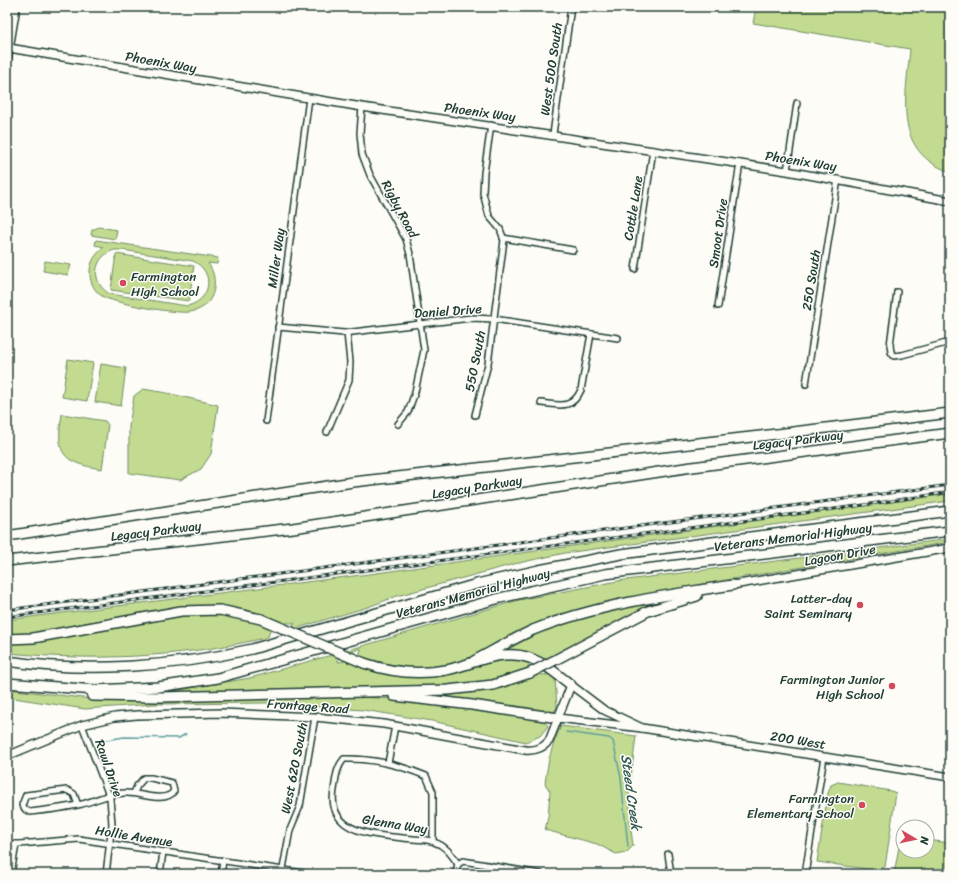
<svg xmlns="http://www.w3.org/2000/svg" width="957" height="881" viewBox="0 0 957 881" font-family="Sriracha,sans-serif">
<rect width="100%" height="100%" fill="#fdfcf7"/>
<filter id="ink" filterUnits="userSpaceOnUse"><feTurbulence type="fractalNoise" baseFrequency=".025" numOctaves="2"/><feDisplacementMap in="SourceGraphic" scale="8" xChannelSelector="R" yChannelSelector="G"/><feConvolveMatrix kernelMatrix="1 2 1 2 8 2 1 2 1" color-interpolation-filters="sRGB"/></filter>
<g filter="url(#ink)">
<g fill="#c2db91" stroke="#708c62" fill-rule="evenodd">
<path d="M756,7h194v165c-58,-21 -44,-75 -40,-123l-157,-26z"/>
<path d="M99,227l18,3 -2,9 -24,-4 1,-5z"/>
<path d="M96,240l122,18 -1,6 -9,-1c13,18 6,47 -19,49 -12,2 -78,-9 -87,-16 -9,-6 -13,-16 -12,-26 1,-10 7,-17 14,-23l-9,-2zM114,250h8l71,11c23,11 18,40 -6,45l-77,-12c-20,-11 -17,-37 4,-44z"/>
<path d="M116,254l78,12 -5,35 -78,-11z"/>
<path d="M45,261l26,4 -3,10 -25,-4z"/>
<path d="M68,359l25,4 -6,38 -25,-4z"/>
<path d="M101,364l25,4 -5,38 -26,-4z"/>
<path d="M143,389l24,4 51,12 -7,49 -10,15 -21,11 -51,-7v-47l5,-30z"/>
<path d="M62,414l43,7 3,4 -6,44c-40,-6 -47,-15 -40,-55z"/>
<path d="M950,494v7l-385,52 -51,11 -117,32 -29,11 -74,22 -2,-1 3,-5h-15l-50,-14 -152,15 -17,6 -54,7v-17l362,-46z"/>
<path d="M950,539v3l-294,50 -67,15 -116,50 -30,9 -18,2 -24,-1 -42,-10 2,-9 -12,5 -4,-2 174,-51 99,-19z"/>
<path d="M692,593l-62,23 -75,41 -10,1 2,3 -22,-9h-27l43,-20 43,-16z"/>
<path d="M200,612l37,4 34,11 -3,10 -7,2c-87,19 -165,22 -254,14v-10z"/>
<path d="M335,654l4,1 -1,7 13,-2 42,15 112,-16h21l5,10 -45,13 -32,4 -287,6 83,-14z"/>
<path d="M546,670l9,7 2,31 -5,5 -142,-20c28,-1 56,-2 84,-5 18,-2 35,-16 53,-13z"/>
<path d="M7,689l93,11 240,-4 37,2 32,2 133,18 6,8 -8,10 -14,6 -94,-21 -69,-11 -93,-7 -115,1 -70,5 -78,-12z"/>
<path d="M561,726l75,10 -7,57 1,16 4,1 -4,12 3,24 -6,6 -11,2 -19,-10 -52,-14 3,-13 2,-26 -5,-7c3,-24 6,-36 16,-58z"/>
<path d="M838,782l53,9 5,2 -11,74 -11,3 -57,-8 11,-69 3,-8z"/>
<path d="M901,836h2v15h24v-11l23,3v31h-56z"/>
</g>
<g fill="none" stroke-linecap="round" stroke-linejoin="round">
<g stroke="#619e9f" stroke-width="1.5">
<path d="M566,732l43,6 4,3 8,37 7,69"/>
<path d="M101,741l23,-4 55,1 7,-4"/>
</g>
<g stroke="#1f3d34" stroke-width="8">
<g id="street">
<path d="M362,107l-2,26 2,21 8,21 36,64 4,15 14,96 -9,42 -7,20 -10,12"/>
<path d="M553,134l18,-127"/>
<path d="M787,171l10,-68"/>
<path d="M503,238l70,12"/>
<path d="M635,269l18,-119"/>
<path d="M897,292l-7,53 1,7 3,4 8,-1 48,-13"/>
<path d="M718,306l22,-143"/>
<path d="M278,327l66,6 127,-15 23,1 124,19"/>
<path d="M806,384l32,-205"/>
<path d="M541,403c18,2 31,7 40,-13l10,-56"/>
<path d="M475,415l13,-51 16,-124 -4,-11 -11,-13 -6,-23 1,-20 7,-48"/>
<path d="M266,421l43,-323"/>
<path d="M327,432l22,-52 1,-18 -3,-29"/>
<path d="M82,725l28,73 2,26 -6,50"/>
<path d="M388,763l7,-37"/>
<path d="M78,805l-4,-11 -7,-4 -41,5 -4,10 4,5 4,2c18,-2 35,-4 52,-8 15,-4 30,-12 45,-11 14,0 38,11 47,-2l-2,-8 -21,-5h-7l-7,8 -3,7"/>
<path d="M433,841v-49l-7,-16c-26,-11 -55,-18 -82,-17 -8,9 -8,19 -10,31 -8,46 46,45 79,49 7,1 15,0 21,3 12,4 17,12 24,22"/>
<path d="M7,845l72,-6 231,35"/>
<path d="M668,854l3,20"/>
<path d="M11,874l5,-30"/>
<path d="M160,874l3,-22"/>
<path d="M221,874l2,-13"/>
<path d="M282,874l8,-44 10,-24 15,-89"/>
<path d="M455,874l3,-10 5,-3 78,13"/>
<path d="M805,874l19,-117"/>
</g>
</g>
<g stroke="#1f3d34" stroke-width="10">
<g id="secondary">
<path d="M9,48l353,59 425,64 163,30"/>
<path d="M7,61l9,-54"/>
<path d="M733,585l217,-37"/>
<path d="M558,718l84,10 308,49"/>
<path d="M7,756l75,-31 33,-8 22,-2 85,-2 93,4 69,7 141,26c10,1 17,-1 24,-9l22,-56 33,25 38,18"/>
</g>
</g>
<g stroke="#1f3d34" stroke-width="12">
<g id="highway">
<path d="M7,536l346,-54 407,-46 190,-23"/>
<path d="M7,561l286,-33 392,-60 265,-35"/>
<path d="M7,639l26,-1 148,-27 39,-1 41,9"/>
<path d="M555,660l93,-49 49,-15"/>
<path d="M7,661c80,12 166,6 245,-12l225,-65 62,-14 82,-16 329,-43"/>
<path d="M474,661c19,-10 39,-22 59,-31 63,-25 133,-35 200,-45"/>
<path d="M364,663c26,9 55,12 82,7 28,-6 55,-22 84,-12 16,6 28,17 41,27"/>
<path d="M7,683l88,7 63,-3 60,-9 282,-80 105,-24 345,-43"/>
<path d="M92,696l68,1 288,-7 45,-5 37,-12"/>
<path d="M394,696l78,9 86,13"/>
</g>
</g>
<use href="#street" stroke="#fdfcf7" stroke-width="5"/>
<use href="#secondary" stroke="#fdfcf7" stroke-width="7"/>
<use href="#highway" stroke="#fdfcf7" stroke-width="9"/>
<g stroke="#1f3d34" stroke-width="3">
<g id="rail">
<path d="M7,610l943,-125"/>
<path d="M7,617l850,-111 93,-14"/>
</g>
</g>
<use href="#rail" stroke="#fdfcf7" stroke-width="1.5" stroke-dasharray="4.5" stroke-linecap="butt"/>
<g stroke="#1f3d34" stroke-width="12" stroke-linecap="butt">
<g id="highway-bridge">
<path d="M261,619l103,44"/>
<path d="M530,673l25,-13"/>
</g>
</g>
<use href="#highway-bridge" stroke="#fdfcf7" stroke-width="9"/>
</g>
</g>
<g fill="#d1495b" stroke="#fdfcf7" stroke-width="1.5">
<circle cx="123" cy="283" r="4"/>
<circle cx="860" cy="605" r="4"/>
<circle cx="892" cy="686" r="4"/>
<circle cx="862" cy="805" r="4"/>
</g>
<g text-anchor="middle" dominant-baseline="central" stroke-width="3" stroke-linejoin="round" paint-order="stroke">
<g font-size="13" fill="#1f3d34" stroke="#fdfcf7">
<text transform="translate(161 62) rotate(10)">Phoenix Way</text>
<text transform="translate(551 69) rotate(-82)">West 500 South</text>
<text transform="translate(480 112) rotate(8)">Phoenix Way</text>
<text transform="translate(801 161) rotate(9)">Phoenix Way</text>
<text transform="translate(633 208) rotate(-81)">Cottle Lane</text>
<text transform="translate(400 209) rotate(62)">Rigby Road</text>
<text transform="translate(718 233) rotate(-82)">Smoot Drive</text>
<text transform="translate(276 258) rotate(-82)">Miller Way</text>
<text transform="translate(811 280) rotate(-81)">250 South</text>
<text transform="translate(448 311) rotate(-4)">Daniel Drive</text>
<text transform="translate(475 361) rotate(-79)">550 South</text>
<text transform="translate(798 440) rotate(-7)">Legacy Parkway</text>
<text transform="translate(477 487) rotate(-9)">Legacy Parkway</text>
<text transform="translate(156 531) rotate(-7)">Legacy Parkway</text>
<text transform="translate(793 537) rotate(-7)">Veterans Memorial Highway</text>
<text transform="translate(840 555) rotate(-10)">Lagoon Drive</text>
<text transform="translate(473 593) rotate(-15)">Veterans Memorial Highway</text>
<text transform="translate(308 706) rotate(4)">Frontage Road</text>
<text transform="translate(798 740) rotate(9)">200 West</text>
<text transform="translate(109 768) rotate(71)">Rawl Drive</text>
<text transform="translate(294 768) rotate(-79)">West 620 South</text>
<text transform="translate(395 824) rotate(9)">Glenna Way</text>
<text transform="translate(134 836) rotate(9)">Hollie Avenue</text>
</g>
<g font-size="13" fill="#1f3d34" stroke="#fdfcf7" text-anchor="end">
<text x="131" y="276" text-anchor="start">Farmington<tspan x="131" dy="15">High School</tspan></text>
<text x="852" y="598">Latter-day<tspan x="852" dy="15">Saint Seminary</tspan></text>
<text x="884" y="679">Farmington Junior<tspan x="884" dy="15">High School</tspan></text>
<text x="854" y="798">Farmington<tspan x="854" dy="15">Elementary School</tspan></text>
</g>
<g font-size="14" font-style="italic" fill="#355d58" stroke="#fdfcf7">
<text transform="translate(631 792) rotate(82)">Steed Creek</text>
</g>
</g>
<rect width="957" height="881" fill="none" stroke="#fdfcf7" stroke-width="24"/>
<rect x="12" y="12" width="933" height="857" fill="none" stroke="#1f3d34" stroke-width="1.5" filter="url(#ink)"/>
<g transform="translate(915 839) rotate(99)"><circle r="19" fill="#fdfcf7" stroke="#a4b0a9"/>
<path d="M0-3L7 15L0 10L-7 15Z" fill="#d1495b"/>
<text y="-6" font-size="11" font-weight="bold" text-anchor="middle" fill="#1f3d34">N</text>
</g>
</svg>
